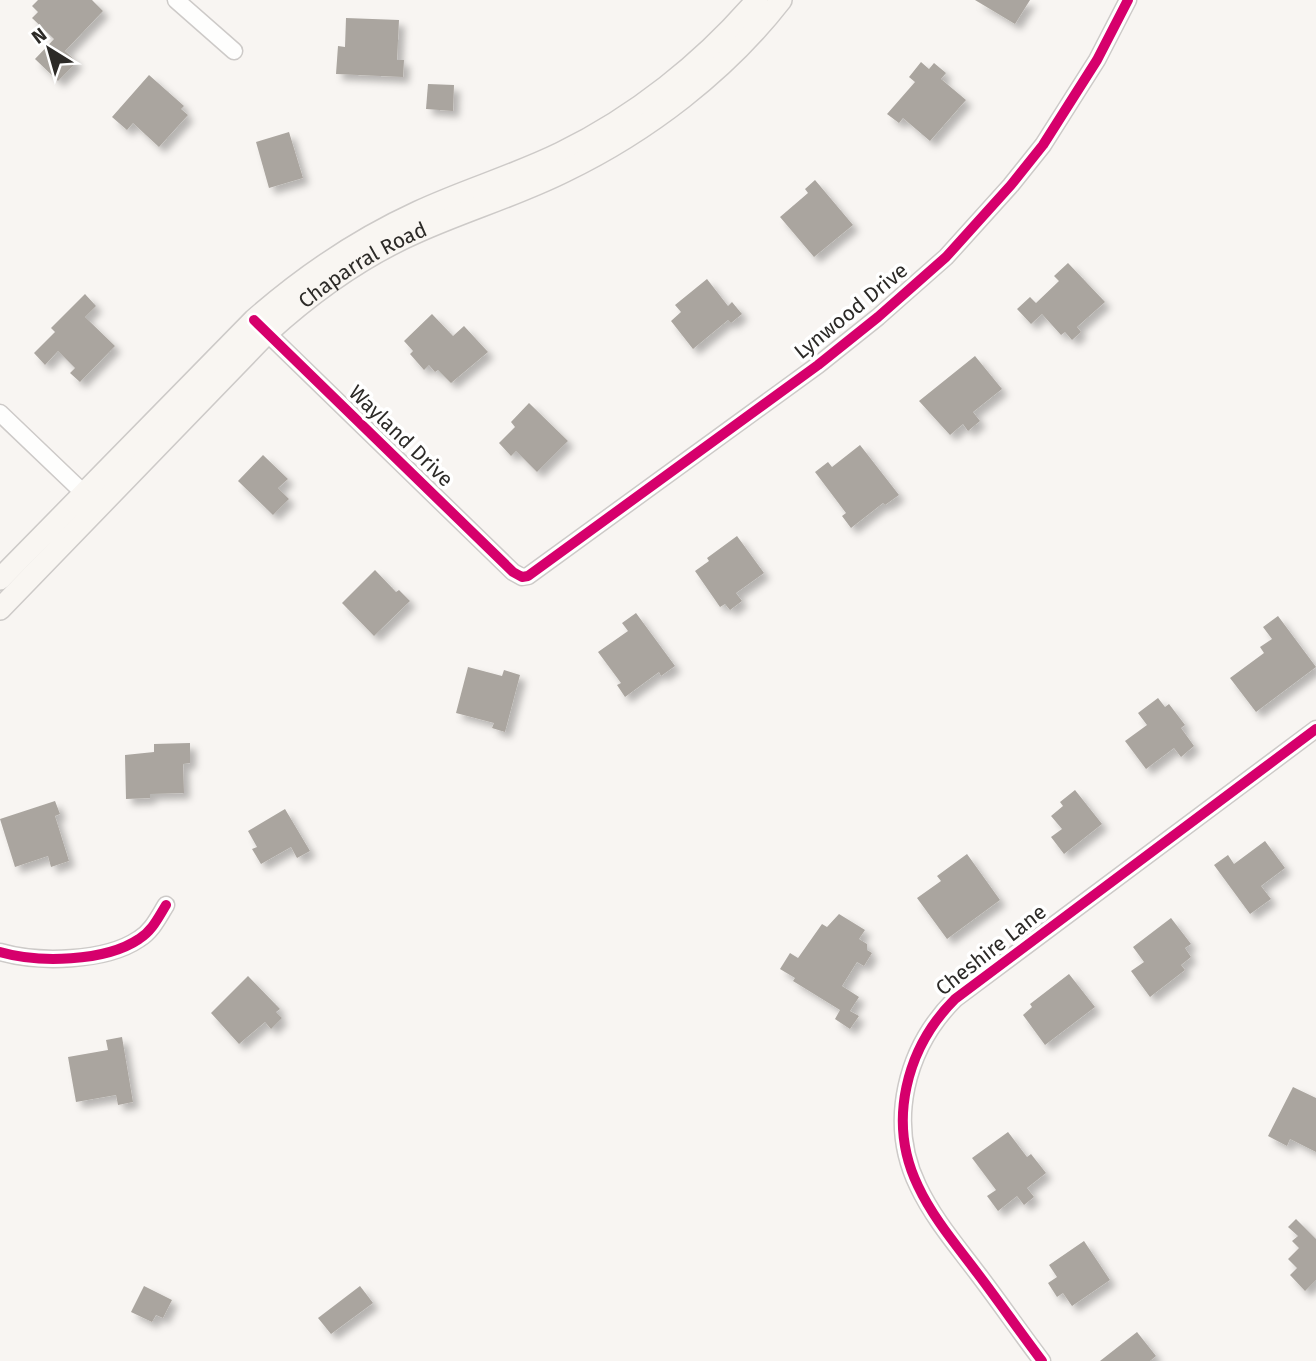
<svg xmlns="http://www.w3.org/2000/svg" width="1316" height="1361" viewBox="0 0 1316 1361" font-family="'Fira Sans',sans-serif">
<defs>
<filter id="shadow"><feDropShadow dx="6" dy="6" stdDeviation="3.5" flood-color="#0004"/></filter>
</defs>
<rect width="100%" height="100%" fill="#f8f5f2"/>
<g fill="#aaa59f" filter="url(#shadow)">
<path d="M38,0h54l11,11 -38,40 12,11 -19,19 -23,-22 19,-20 -22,-21 6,-6 -6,-6z"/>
<path d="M975,0h55l-15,24z"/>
<path d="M346,18l53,2 -2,40h7l-1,17 -67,-3 2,-28 7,1z"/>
<path d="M921,62l8,7 5,-6 12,10 -5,6 25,21 -36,41 -27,-23 -4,5 -12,-9 28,-32 -6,-5z"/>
<path d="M149,75l35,31 -3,3 7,6 -29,32 -26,-24 -6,7 -15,-13z"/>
<path d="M428,84l26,1 -1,26 -27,-2z"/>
<path d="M289,132l14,46 -34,10 -13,-46z"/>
<path d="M815,180l38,45 -39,32 -34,-40 28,-24 -3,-4z"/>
<path d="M1068,263l37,39 -28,25 4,5 -9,8 -7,-8 -4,3 -19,-21 -11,10 -14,-15 13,-12 6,6 23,-22 -5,-5z"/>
<path d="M707,279l21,27 4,-4 10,12 -11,9 -3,-3 -35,29 -22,-28 10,-9 -6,-7z"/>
<path d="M85,294l11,12 -11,11 30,29 -35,36 -10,-9 5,-5 -17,-17 -13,14 -11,-12 21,-21 -4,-4z"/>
<path d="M432,314l21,22 11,-10 24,26 -37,31 -13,-13 -3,2 -6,-7 -5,5 -14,-16 3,-3 -9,-10z"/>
<path d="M975,356l27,33 -29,23 7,9 -12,10 -5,-7 -13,11 -31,-34z"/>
<path d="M529,403l39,38 -31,31 -21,-21 -5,5 -12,-13 16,-16 -4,-5z"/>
<path d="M860,445l39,50 -14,10 -2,-2 -32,25 -9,-12 4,-3 -31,-41 13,-10 4,5z"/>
<path d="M263,455l25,24 -10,9 11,11 -16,16 -35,-34z"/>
<path d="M737,536l27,37 -28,20 6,8 -12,9 -5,-6 -5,3 -25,-36 14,-10 -2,-3z"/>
<path d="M375,570l21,22 3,-2 11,11 -36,35 -32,-33z"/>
<path d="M636,613l39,53 -14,10 -2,-4 -34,25 -8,-12 4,-2 -23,-31 30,-21 -6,-8z"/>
<path d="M1278,616l38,51 -60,45 -26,-34 34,-25 -4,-6 12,-8 -9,-12z"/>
<path d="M468,667l34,9 2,-6 16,5 -15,57 -13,-4 2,-5 -38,-10z"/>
<path d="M1158,698l7,9 4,-3 16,21 -4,3 13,18 -13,11 -7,-9 -28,21 -21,-28 22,-16 -9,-12z"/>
<path d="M190,743v20l-7,1 1,29 -34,1v4l-24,1 -1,-44 29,-3v-8z"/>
<path d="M1075,790l27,34 -38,30 -13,-17 11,-8 -11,-13 12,-10 -3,-4z"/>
<path d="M55,801l5,13 -5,2 14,45 -18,6 -3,-11 -33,11 -15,-48z"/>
<path d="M285,809l25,42 -13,7 -6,-11 -30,17 -9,-15 5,-2 -9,-16z"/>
<path d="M1265,841l20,27 -24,18 10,13 -21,15 -36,-49 14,-10 6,9z"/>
<path d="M967,854l33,46 -53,39 -30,-41 24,-17 -4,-5z"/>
<path d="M839,914l26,16 -6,9 8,5v6l5,3 -8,13 -7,-4 -15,24 17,11 -9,14 9,5 -9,13 -15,-10 5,-9 -47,-29 2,-3 -15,-9 10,-16 8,5 24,-34 5,3z"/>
<path d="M1171,918l20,26 -6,4 6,9 -10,8 4,5 -35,27 -19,-26 13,-9 -11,-15z"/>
<path d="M1069,974l26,33 -50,38 -22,-30 9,-8 -2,-3z"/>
<path d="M248,976l32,33 -4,3 6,6 -11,11 -6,-7 -26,22 -28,-31z"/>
<path d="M122,1037l11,65 -15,3 -2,-10 -40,7 -8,-45 40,-7 -2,-10z"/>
<path d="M1293,1087l23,11v54l-26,-13 -3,7 -19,-10z"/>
<path d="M1008,1132l19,25 4,-3 15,19 -19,15 7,9 -10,8 -7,-9 -19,15 -11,-15 9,-6 -24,-32z"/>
<path d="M1296,1219l20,20v41l-11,11 -15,-16 7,-7 -9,-9 11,-11 -7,-7 6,-5 -10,-9z"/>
<path d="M1084,1241l26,39 -38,26 -9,-13 -6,4 -9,-14 9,-6 -8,-12z"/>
<path d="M144,1286l28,14 -9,18 -7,-3 -4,7 -21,-10z"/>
<path d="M360,1286l13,17 -42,31 -13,-16z"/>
<path d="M1137,1332l19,24 -6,5h-50z"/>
</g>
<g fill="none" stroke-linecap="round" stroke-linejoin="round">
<g stroke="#cdcac8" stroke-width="19">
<g id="minor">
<path d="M176,0l58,51"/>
<path d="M260,326l253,246 9,5 6,-1 290,-211 60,-48 68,-60 65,-72 32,-40 54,-85 31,-60"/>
<path d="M0,413l92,88"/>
<path d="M0,952c38,11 105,10 139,-13 13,-8 19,-21 27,-34"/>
<path d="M1042,1361c-22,-29 -42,-58 -64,-87 -21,-28 -45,-56 -60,-88 -31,-64 -12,-138 37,-187l361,-270"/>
</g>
</g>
<g stroke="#cdcac8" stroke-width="24">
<g id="secondary">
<path d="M0,579l254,-259c50,-44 103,-80 164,-108 47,-22 96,-36 143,-59 74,-36 142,-90 196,-153"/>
<path id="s1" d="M0,609l267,-276c44,-40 95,-77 150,-101 49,-22 100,-37 148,-61 81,-39 160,-99 216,-171"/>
</g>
</g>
<use href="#minor" stroke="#fefefd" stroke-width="16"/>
<use href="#secondary" stroke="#f9f6f2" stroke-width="21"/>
<g stroke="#fff" stroke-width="15">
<g id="cycleway">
<path d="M254,320l259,252 9,5 6,-1 290,-211 60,-48 68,-60 65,-72 32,-40 54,-85 31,-60"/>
<path d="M0,952c38,11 105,10 139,-13 13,-8 19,-21 27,-34"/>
<path d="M1042,1361c-22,-29 -42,-58 -64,-87 -21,-28 -45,-56 -60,-88 -31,-64 -12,-138 37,-187l361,-270"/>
</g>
</g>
<use href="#cycleway" stroke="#d6006c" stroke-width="10"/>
</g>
<g text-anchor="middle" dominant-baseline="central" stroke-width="7" stroke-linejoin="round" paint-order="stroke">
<g font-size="21" fill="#2c2a27" stroke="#fff">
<text stroke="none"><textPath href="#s1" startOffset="502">Chaparral Road</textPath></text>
<text transform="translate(851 311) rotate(-39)">Lynwood Drive</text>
<text transform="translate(401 436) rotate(44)">Wayland Drive</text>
<text transform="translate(991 950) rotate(-38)">Cheshire Lane</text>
</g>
</g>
<g transform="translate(49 49) rotate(323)" stroke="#ffffff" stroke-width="5" paint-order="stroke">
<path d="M0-5L12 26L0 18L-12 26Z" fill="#2c2a27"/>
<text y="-10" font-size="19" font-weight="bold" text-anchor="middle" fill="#2c2a27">N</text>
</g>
</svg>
